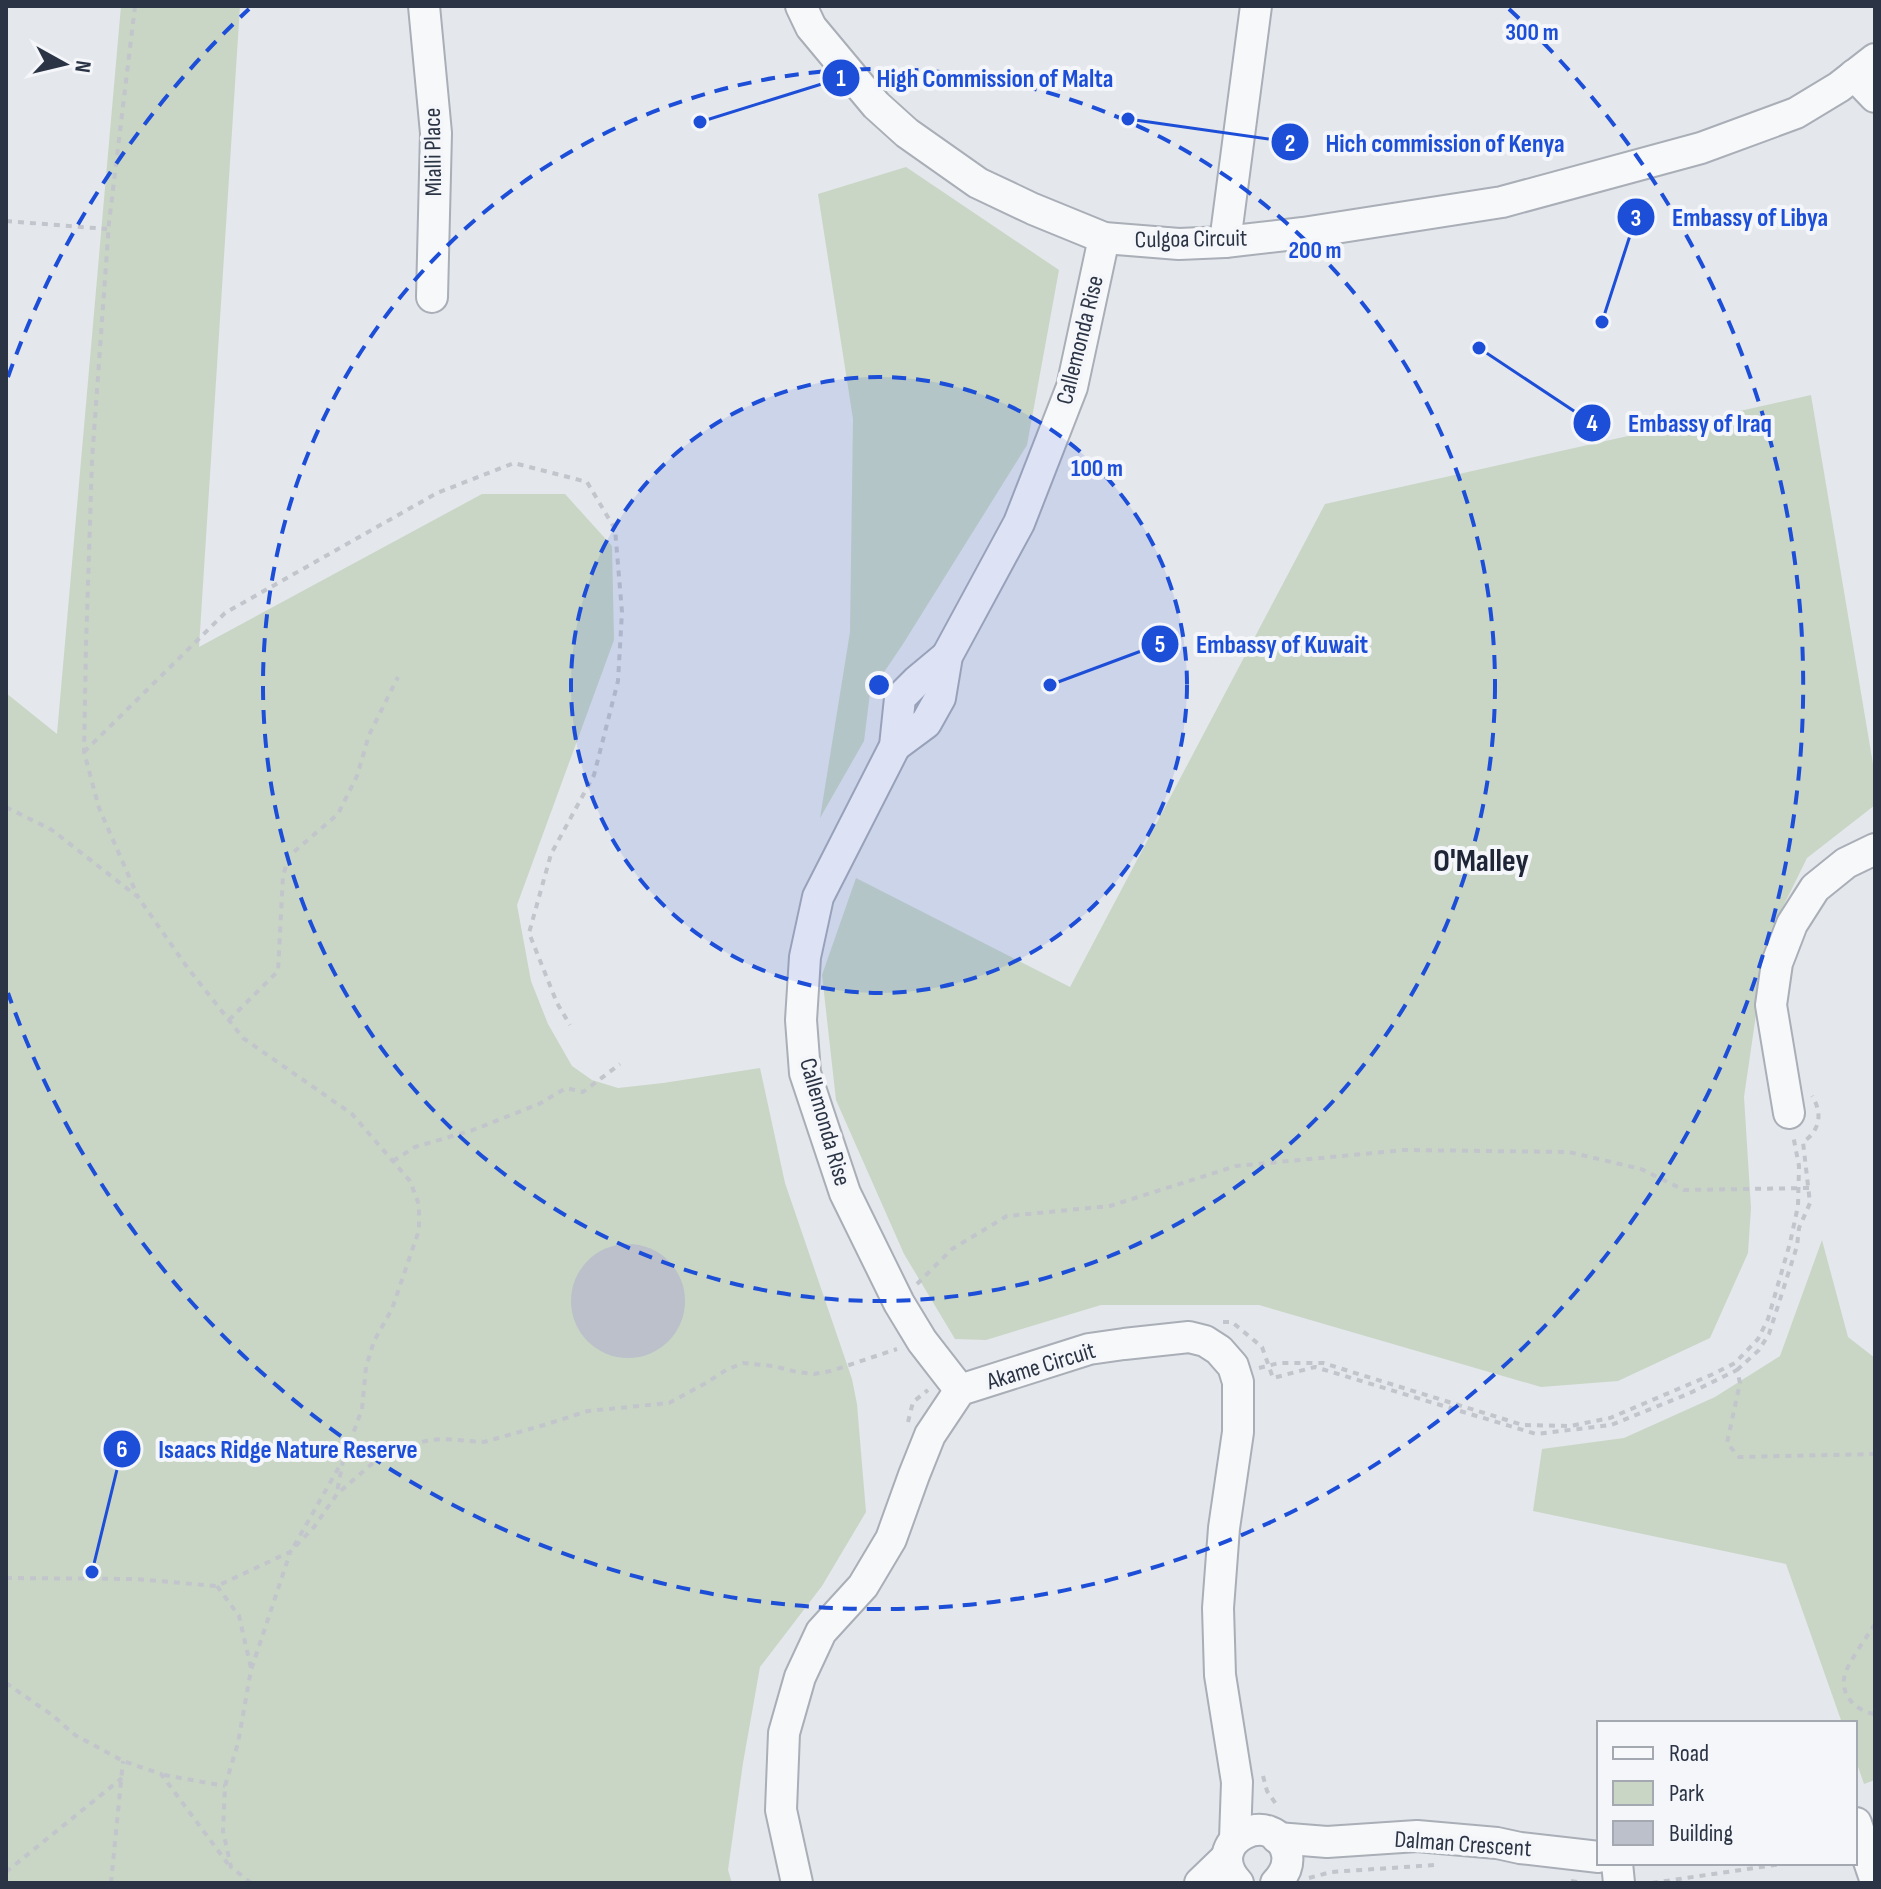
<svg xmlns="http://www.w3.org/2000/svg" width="1881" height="1889" viewBox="0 0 1881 1889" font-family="'Sofia Sans Condensed',sans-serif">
<rect width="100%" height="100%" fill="#e4e7ec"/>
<g fill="#c9d6c5">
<path d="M121,6h119l-41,641 283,-153h83l47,52 2,94 -97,265 14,76 17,43 24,42 20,14 26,8 45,-5 97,-15 25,115 67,196 5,25 9,108 -44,74 -62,81 -17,96 -15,107 4,13h-726v-1190l51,41z"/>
<path d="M906,167l153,103 -32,175 -124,199 -33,49 -6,48 -44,77 30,-186 3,-213 -35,-225z"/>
<path d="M1811,395l64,381v29l-68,53 -40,81 -23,158 7,111 -3,45 -38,85 -92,43 -77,6 -282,-82h-158l-115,35 -31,-1 -51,-85 -68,-154 -14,-125 34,-97 214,109 255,-483z"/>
<path d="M1822,1240l26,97 27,21v422l-11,4 -9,-26v-35h-13l-56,-159 -253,-53 9,-62 82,-11 91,-41 65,-41z"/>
</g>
<circle fill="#bbc0ca" cx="628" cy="1301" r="57"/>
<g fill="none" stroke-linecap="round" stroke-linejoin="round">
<g stroke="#a9aeb7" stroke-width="34">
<g id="minor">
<path d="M424,6l12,127 -4,164"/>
<path d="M801,6l10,21 65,78 31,28 71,50 55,26 71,29 75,6 46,-2 78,-9 199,-31 199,-54 95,-35 43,-26 36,-28"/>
<path d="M1854,75l21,22"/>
<path d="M1225,242l31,-236"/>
<path d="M947,656l-30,25 -17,17 -5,48 -77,151 -13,60 -4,63 4,53 40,120 54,110 23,38 38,49"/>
<path d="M895,746l31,-23 14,-25 7,-42 72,-133 53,-136 32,-149"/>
<path d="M1789,1113l-18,-108 6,-42 15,-39 23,-36 31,-25 29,-14"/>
<path d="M1856,1823l19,56"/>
<path d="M1277,1838l50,4 90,-6 80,7 23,5 79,9"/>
<path d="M1617,1863l2,20"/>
<path d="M797,1883l-16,-73 3,-77 16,-56 21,-45 42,-46 28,-47 23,-64 16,-40 30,-45 129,-41 35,-5 65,-7 16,4 14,9 14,16 5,16v50l-14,96 -6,80 2,67 17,107 -2,57"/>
<path d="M1200,1883l27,-26"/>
<path d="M1238,1883c-39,-42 38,-79 49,-29 2,12 -3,21 -11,29"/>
</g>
</g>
<g stroke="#c2c5cb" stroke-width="4" stroke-dasharray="6 6" stroke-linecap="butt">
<path d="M135,6l-26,217 -17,237 -6,185 -2,107 15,56 39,89"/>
<path d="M6,221l101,8"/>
<path d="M84,752l141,-139 212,-120 77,-30 73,19 28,47 7,83 -4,69 -24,94 -43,79 -22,79 28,70 13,22"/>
<path d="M6,807l46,23 86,67 49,70 56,71 109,76 58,67 9,24v25l-27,79 -18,32 -8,26 -4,42 -19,52 -6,31"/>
<path d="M229,1020l49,-49 5,-95 6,-20 49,-42 19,-38 12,-41 29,-58"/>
<path d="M393,1161l22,-14 58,-17 66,-26 27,-16 17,4 37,-28"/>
<path d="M917,1284l35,-35 55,-33 103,-10 126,-40 169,-16 164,2 72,17 43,21 125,-2"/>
<path d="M1223,1322h9l30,25 11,31 42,-11 221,67 75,-9 79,-32 47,-23 3,13 -13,60 12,14 136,-3"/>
<path d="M1259,1368l20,-5h44l200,62 47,1 40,-8 101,-43 24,-12 23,-24 10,-20 22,-76 8,-37 1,-40 -6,-31"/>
<path d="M1737,1370l22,-20 10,-16 28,-88 2,-18 11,-25 -7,-61c17,-11 20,-29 9,-46"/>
<path d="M908,1422l5,-20 15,-12"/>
<path d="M294,1546l45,-79"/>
<path d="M6,1578l128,1 83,7 73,-34 24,-25 23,-33 37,-32 35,-17 21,-5 14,-1 40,3 60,-17 44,-14 81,-8 37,-20 20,-13 17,-7 30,3 24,6 17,2 17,-3 66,-22"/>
<path d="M217,1586l22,30 12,52"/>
<path d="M1875,1624c-7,11 -27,39 -30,50 -6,21 11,37 30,40"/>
<path d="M6,1683l46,32 23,20 48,26 38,13 67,90"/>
<path d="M164,1775l61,11"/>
<path d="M1263,1776l4,15 11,16"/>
<path d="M6,1872l116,-94"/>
<path d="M1309,1878l22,-6 104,-7"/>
<path d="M1571,1881l11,2"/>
<path d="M111,1883l12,-122"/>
<path d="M251,1883l-20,-16 -8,-36 2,-45 13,-43 13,-73 39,-117"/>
<path d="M1652,1883l136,-20"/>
</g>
<use href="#minor" stroke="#f7f8fa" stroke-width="30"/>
</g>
<circle cx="879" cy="685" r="308" fill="#1d4ed8" fill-opacity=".12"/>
<g fill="none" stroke="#1d4ed8" stroke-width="4" stroke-dasharray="14 10">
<circle cx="879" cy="685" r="308"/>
<circle cx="879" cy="685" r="616"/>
<path d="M8 377A924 924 0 0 1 249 9M1509 9A924 924 0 1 1 8 993"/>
</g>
<g text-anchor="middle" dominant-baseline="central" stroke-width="8" stroke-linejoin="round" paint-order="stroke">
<g font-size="24" fill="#2b3445" stroke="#f4f6f9">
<text transform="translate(433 152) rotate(-91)">Mialli Place</text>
<text transform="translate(1191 239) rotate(-1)">Culgoa Circuit</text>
<text transform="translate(1080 340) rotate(-76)">Callemonda Rise</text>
<text transform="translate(825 1122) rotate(74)">Callemonda Rise</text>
<text transform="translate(1041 1366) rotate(-17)">Akame Circuit</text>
<text transform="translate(1463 1844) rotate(4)">Dalman Crescent</text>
</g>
<g font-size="32" font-weight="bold" fill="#1d2536" stroke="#f4f6f9">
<text x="1481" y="861">O'Malley</text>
</g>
</g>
<circle cx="879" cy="685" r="12" fill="#1d4ed8" stroke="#f4f6f9" stroke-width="4"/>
<g font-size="24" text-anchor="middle" font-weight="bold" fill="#1d4ed8" stroke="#f4f6f9" stroke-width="8" stroke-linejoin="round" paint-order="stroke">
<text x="1532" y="40">300 m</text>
<text x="1315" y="258">200 m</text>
<text x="1097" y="476">100 m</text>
</g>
<path fill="none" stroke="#1d4ed8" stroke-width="3" d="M700 122L841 78M1128 119L1290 142M1602 322L1636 217M1479 348L1592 423M1050 685L1160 644M92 1572L122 1449"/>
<g fill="#1d4ed8" stroke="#f4f6f9" stroke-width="3">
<circle cx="700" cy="122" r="8"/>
<circle cx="1128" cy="119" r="8"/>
<circle cx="1602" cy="322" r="8"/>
<circle cx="1479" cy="348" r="8"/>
<circle cx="1050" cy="685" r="8"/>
<circle cx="92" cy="1572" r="8"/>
<circle cx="841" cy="78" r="20"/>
<circle cx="1290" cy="142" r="20"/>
<circle cx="1636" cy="217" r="20"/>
<circle cx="1592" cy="423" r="20"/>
<circle cx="1160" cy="644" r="20"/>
<circle cx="122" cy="1449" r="20"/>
</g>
<g font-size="24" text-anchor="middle" font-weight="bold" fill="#fff">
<text x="841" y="86">1</text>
<text x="1290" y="151">2</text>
<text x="1636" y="226">3</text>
<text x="1592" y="431">4</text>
<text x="1160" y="652">5</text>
<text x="122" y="1457">6</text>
</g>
<g font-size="26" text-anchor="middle" font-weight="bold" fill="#1d4ed8" stroke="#f4f6f9" stroke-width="8" stroke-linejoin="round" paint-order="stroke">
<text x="995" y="87">High Commission of Malta</text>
<text x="1445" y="152">Hich commission of Kenya</text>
<text x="1750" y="226">Embassy of Libya</text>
<text x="1700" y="432">Embassy of Iraq</text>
<text x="1282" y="653">Embassy of Kuwait</text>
<text x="288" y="1458">Isaacs Ridge Nature Reserve</text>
</g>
<rect width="1881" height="1889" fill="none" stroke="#2b3445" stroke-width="16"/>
<rect x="1597" y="1721" width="260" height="144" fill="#f4f6f9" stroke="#a4a8b1" stroke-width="2"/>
<rect x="1613" y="1747" width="40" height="12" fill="#f7f8fa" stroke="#a4a8b1" stroke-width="2"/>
<text x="1669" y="1761" font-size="24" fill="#2b3445">Road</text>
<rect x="1613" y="1781" width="40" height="24" fill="#c9d6c5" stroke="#a4a8b1" stroke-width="2"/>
<text x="1669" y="1801" font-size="24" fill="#2b3445">Park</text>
<rect x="1613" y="1821" width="40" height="24" fill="#bbc0ca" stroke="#a4a8b1" stroke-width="2"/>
<text x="1669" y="1841" font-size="24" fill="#2b3445">Building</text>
<g transform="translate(64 64) rotate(98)" stroke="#f4f6f9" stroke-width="6" paint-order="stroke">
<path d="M0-6L14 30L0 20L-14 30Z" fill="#2b3445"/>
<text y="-12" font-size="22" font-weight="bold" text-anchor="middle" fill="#2b3445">N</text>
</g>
</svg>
